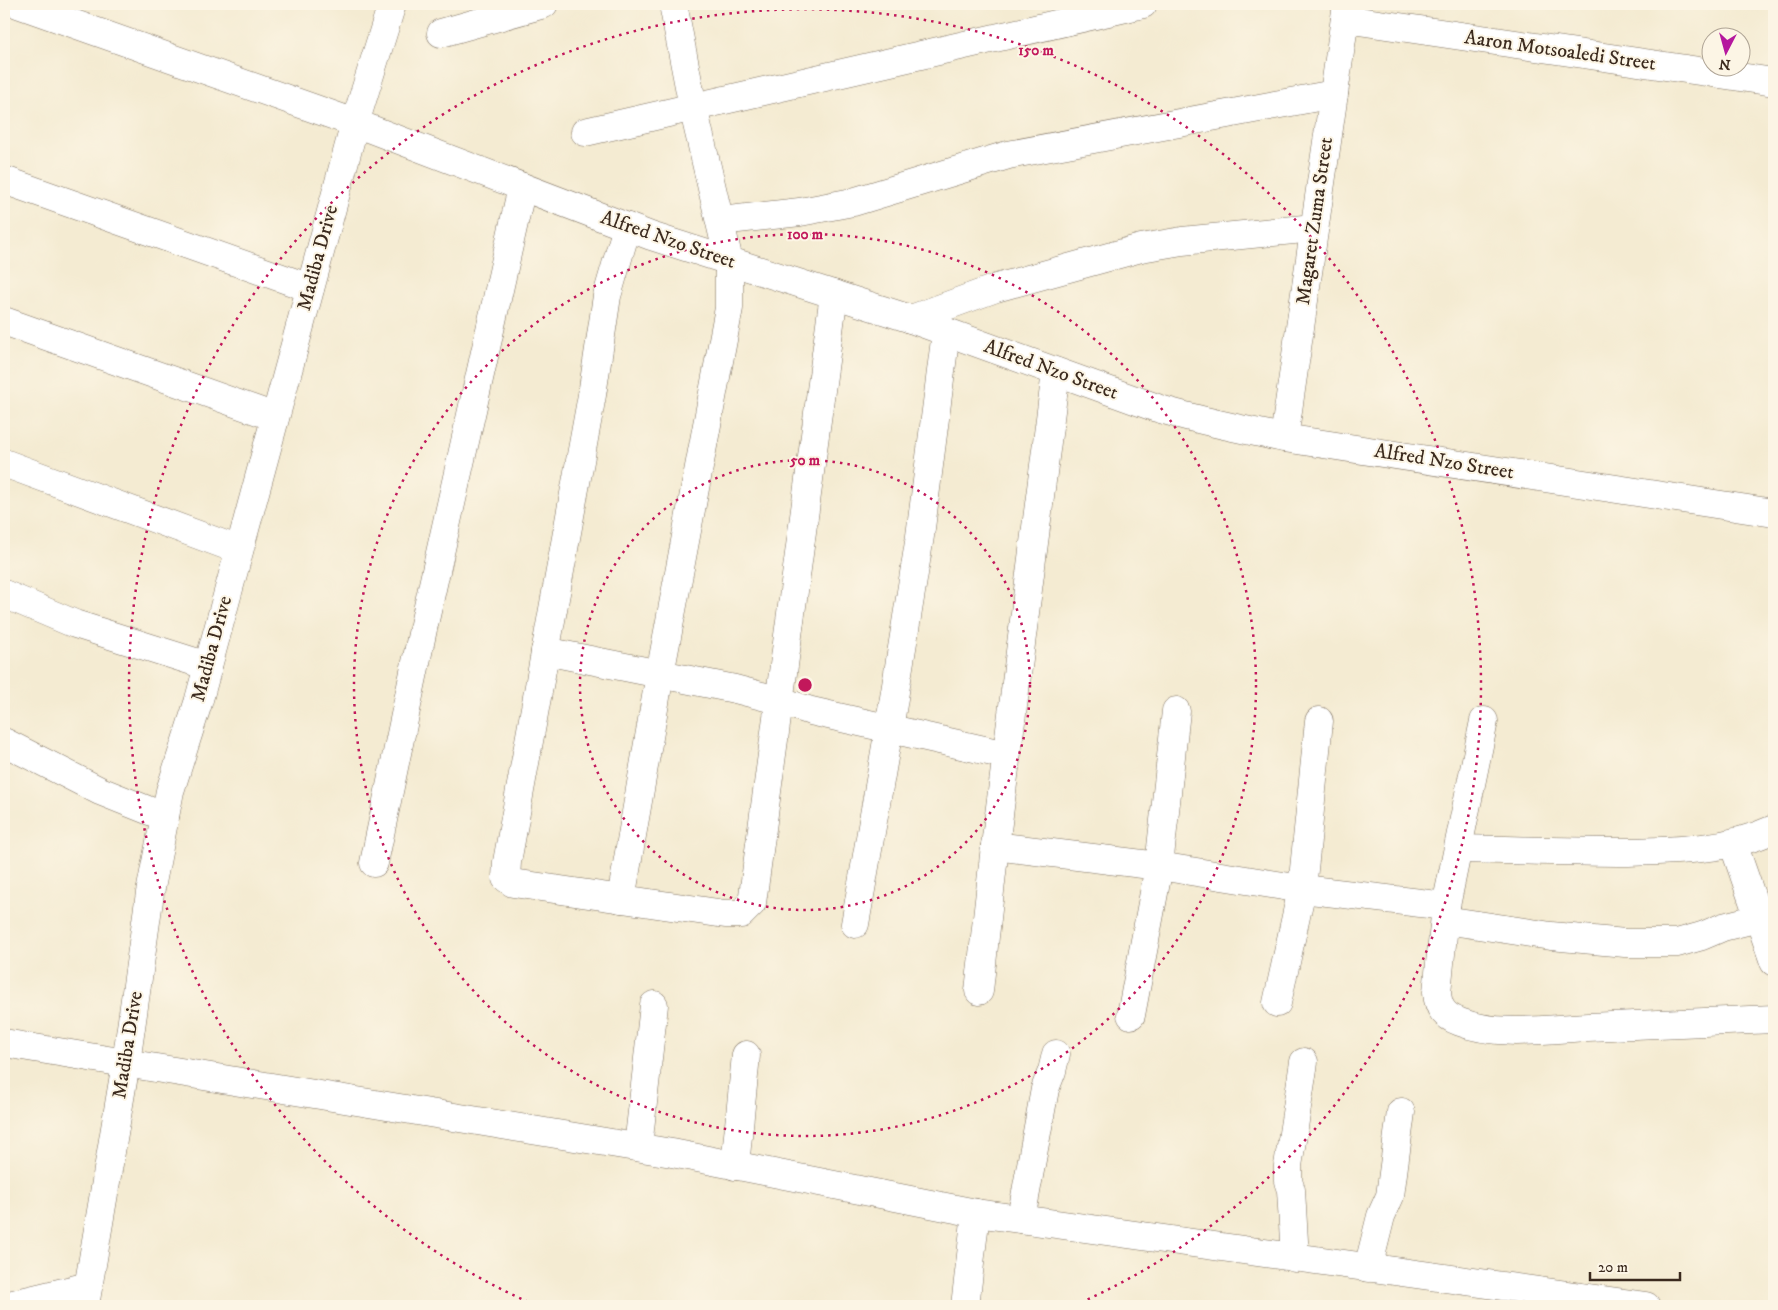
<svg xmlns="http://www.w3.org/2000/svg" width="1778" height="1310" viewBox="0 0 1778 1310" font-family="'IM FELL DW Pica',serif">
<rect width="100%" height="100%" fill="#fcf5e5"/>
<filter id="ink" filterUnits="userSpaceOnUse"><feTurbulence type="fractalNoise" baseFrequency=".02" numOctaves="2"/><feDisplacementMap in="SourceGraphic" scale="10" xChannelSelector="R" yChannelSelector="G"/><feConvolveMatrix kernelMatrix="1 2 1 2 8 2 1 2 1" color-interpolation-filters="sRGB"/></filter>
<filter id="wash" filterUnits="userSpaceOnUse"><feTurbulence type="fractalNoise" baseFrequency=".0096" numOctaves="4" result="noise"/><feDisplacementMap in="SourceGraphic" scale="20" xChannelSelector="R" yChannelSelector="G"/><feGaussianBlur stdDeviation="1.12" result="paint"/><feColorMatrix in="noise" values="0 0 0 0 0 0 0 0 0 0 0 0 0 0 0 0 0 1.4 0 .05"/><feComposite in="paint" operator="in"/></filter>
<g filter="url(#wash)">
<rect width="100%" height="100%" fill="#f4ebd2"/>
</g>
<g filter="url(#ink)">
<g fill="none" stroke-linecap="round" stroke-linejoin="round">
<g stroke="#7c6e5d" stroke-width="29">
<g id="minor">
<path d="M18,4l337,119 296,113 260,83 246,89c42,13 84,21 127,30l490,75"/>
<path d="M1345,19l429,63"/>
<path d="M441,33l103,-29"/>
<path d="M585,132l558,-128"/>
<path d="M4,180l306,108"/>
<path d="M720,221l80,-9 53,-10 155,-47 326,-61"/>
<path d="M627,227l-20,69 -15,99 -85,467 -1,16 7,5 212,31h16l11,-11 82,-609"/>
<path d="M911,319l85,-31 145,-40 41,-7 132,-13"/>
<path d="M4,321l271,96"/>
<path d="M1284,438l63,-434"/>
<path d="M4,463l235,87"/>
<path d="M4,594l71,30 133,42"/>
<path d="M545,651l190,38 46,12 30,10 195,44"/>
<path d="M1484,721l-38,185 -9,86c1,16 7,24 23,30 38,15 89,7 128,5 62,-3 124,-5 186,-8"/>
<path d="M4,742l96,49 65,26"/>
<path d="M1733,843l41,119"/>
<path d="M995,846l164,20 143,23 144,17"/>
<path d="M1459,849c56,1 113,3 169,3 49,-1 101,-2 146,-23"/>
<path d="M374,863l49,-234 99,-442"/>
<path d="M621,899l39,-225 69,-366v-47l-36,-154 -20,-103"/>
<path d="M1445,920l106,16 74,7h52l25,-7 21,-9 36,-9"/>
<path d="M855,924l34,-195 31,-193 26,-204"/>
<path d="M979,991l16,-145 61,-474"/>
<path d="M1277,1003l25,-114 17,-168"/>
<path d="M1131,1015l28,-149 17,-155"/>
<path d="M4,1043l668,110 304,60 670,93"/>
<path d="M638,1147l16,-142"/>
<path d="M735,1166l11,-111"/>
<path d="M1021,1219l24,-130 7,-18 4,-17"/>
<path d="M1295,1258l-4,-68 -3,-9v-15l16,-104"/>
<path d="M1368,1268l13,-52 9,-20 11,-84"/>
<path d="M4,1306l84,-20"/>
<path d="M85,1306l41,-243 24,-170 20,-102 28,-88 157,-580 37,-119"/>
<path d="M965,1306l11,-93"/>
</g>
</g>
<use href="#minor" stroke="#fff" stroke-width="28"/>
</g>
</g>
<g fill="none" stroke="#c2185b" stroke-width="2.5" stroke-dasharray="2.5 5">
<circle cx="805" cy="685" r="225"/>
<circle cx="805" cy="685" r="451"/>
<path d="M535 1305A676 676 0 1 1 1075 1305"/>
</g>
<g text-anchor="middle" dominant-baseline="central" stroke-width="4" stroke-linejoin="round" paint-order="stroke">
<g font-size="20" fill="#3b2a1e" stroke="#fcf5e5">
<text transform="translate(1560 51) rotate(8)">Aaron Motsoaledi Street</text>
<text transform="translate(1315 221) rotate(-82)">Magaret Zuma Street</text>
<text transform="translate(668 240) rotate(19)">Alfred Nzo Street</text>
<text transform="translate(318 258) rotate(-75)">Madiba Drive</text>
<text transform="translate(1051 370) rotate(20)">Alfred Nzo Street</text>
<text transform="translate(1444 462) rotate(9)">Alfred Nzo Street</text>
<text transform="translate(212 649) rotate(-75)">Madiba Drive</text>
<text transform="translate(128 1045) rotate(-81)">Madiba Drive</text>
</g>
</g>
<circle cx="805" cy="685" r="8" fill="#c2185b" stroke="#fcf5e5" stroke-width="2.5"/>
<g font-size="15" text-anchor="middle" font-weight="bold" fill="#c2185b" stroke="#fcf5e5" stroke-width="4" stroke-linejoin="round" paint-order="stroke">
<text x="1036" y="55">150 m</text>
<text x="805" y="239">100 m</text>
<text x="805" y="465">50 m</text>
</g>
<rect width="1778" height="1310" fill="none" stroke="#fcf5e5" stroke-width="20"/>
<g transform="translate(1726 52) rotate(186)"><circle r="24" fill="#fcf5e5" stroke="#afa495"/>
<path d="M0-4L9 19L0 12L-9 19Z" fill="#b5179e"/>
<text y="-8" font-size="14" font-weight="bold" text-anchor="middle" fill="#3b2a1e">N</text>
</g>
<path d="M1590 1272v8h90v-8" fill="none" stroke="#3b2a1e" stroke-width="2.5"/>
<text x="1598" y="1272" font-size="15" fill="#3b2a1e" stroke="#fcf5e5" stroke-width="4" paint-order="stroke">20 m</text>
</svg>
